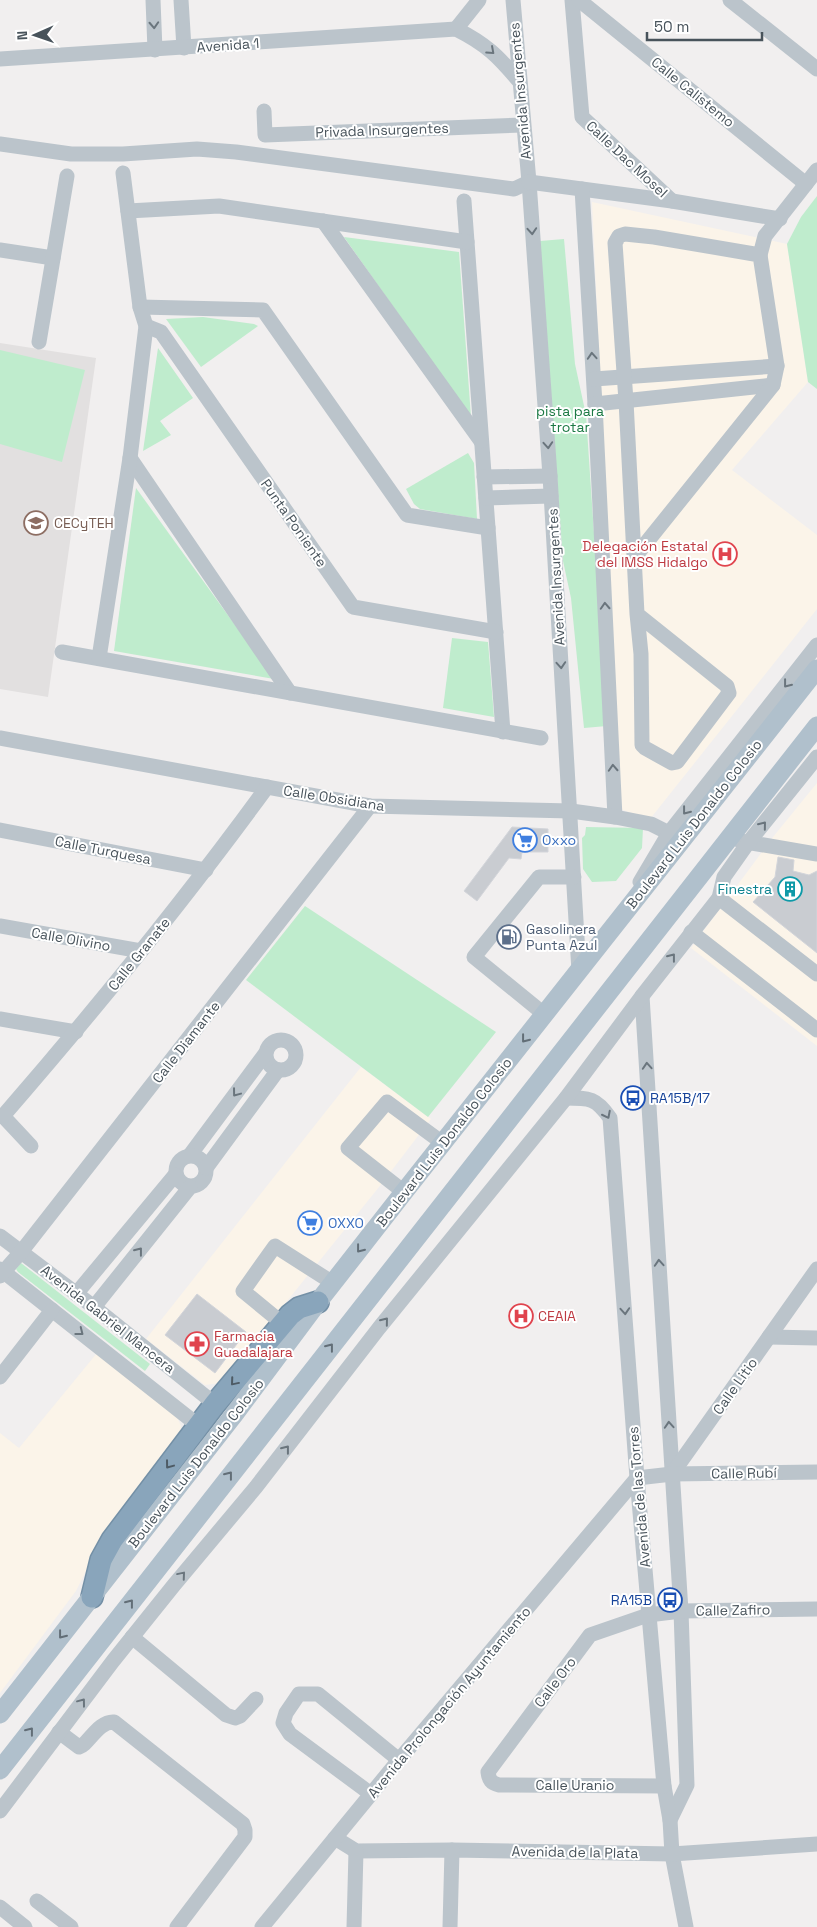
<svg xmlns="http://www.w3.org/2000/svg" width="817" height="1927" viewBox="0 0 817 1927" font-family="'Space Grotesk',sans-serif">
<rect width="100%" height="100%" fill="#f1efef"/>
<g fill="#fbf4e9">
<path d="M592,202l195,42 21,138 -76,88 85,65v74l-167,210 -30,-10z"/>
<path d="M817,783v263l-126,-98 82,-111z"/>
<path d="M361,1067l70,52 -52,68 -158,196 -16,2 -59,-46z"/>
<path d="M97,1353l79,62 5,11 -1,11 -69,84 -35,70 -76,102v-260l19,15z"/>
</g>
<path fill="#e2e0e0" d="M0,343l96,15 -48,339 -48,-8z"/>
<g fill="#bfeccd">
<path d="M817,196v193l-9,-7 -21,-138 14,-27z"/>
<path d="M344,237l115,15 12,165z"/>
<path d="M564,239l11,125 11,51 21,311 -23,2 -13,-130 -8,-37 -23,-320z"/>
<path d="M203,317l51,7 4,2 -57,41 -35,-48z"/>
<path d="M158,348l35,50 -33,23 11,14 -28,16z"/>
<path d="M0,350l85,20 -23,92 -62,-18z"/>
<path d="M468,453l6,10 3,56 -57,-10 -6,-5 -8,-15z"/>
<path d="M136,488l138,191 -160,-28z"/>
<path d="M452,638l36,4 6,75 -51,-9z"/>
<path d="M586,827l57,1 -1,20 -26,33 -24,1 -9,-13 -1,-31 3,-3z"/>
<path d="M305,906l191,126 -68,85 -182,-137z"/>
<path d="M21,1263l129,101 -5,7 -127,-99 -2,-3z"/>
</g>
<g fill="#c9ccd1" stroke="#d3d5da">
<path d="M512,827l36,2v23h-26l-1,7 -12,-1 -32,43 -13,-10z"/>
<path d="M778,857l16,3 -1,11 16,4 8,-4v82l-64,-51 22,-25z"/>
<path d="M197,1294l49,38 -31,41 -50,-38z"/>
</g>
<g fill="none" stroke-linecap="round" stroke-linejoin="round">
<g stroke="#7490a6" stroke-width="24">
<path id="highway" d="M92,1597l9,-37 11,-20 103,-136 75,-89 9,-7 19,-6"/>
</g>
<g stroke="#bbc4cb" stroke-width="15">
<path d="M153,0l2,50"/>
<path d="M181,0l3,48"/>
<path d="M513,0l16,182 21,294 29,496"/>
<path d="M572,0l10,117 90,84"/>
<path d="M579,0l227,184"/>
<path d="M730,0l87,69"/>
<path d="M456,29l23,-29"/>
<path d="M0,59l456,-30c30,15 42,27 63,52"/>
<path d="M264,111l1,24 257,-10"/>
<path d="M0,144l71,10h52l74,-5 39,3 278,37 15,-7"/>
<path d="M529,182l143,19 108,18"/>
<path d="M582,189l13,215 20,413"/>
<path d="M464,201l39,531"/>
<path d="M128,211l91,-5 248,36"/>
<path d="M323,221l158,220"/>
<path d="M0,250l53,8"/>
<path d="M760,255l5,-19 52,-66"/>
<path d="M140,307l123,3 144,205 81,13"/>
<path d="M146,326l15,6 192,275 143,25"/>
<path d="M39,342l28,-166"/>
<path d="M594,379l183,-13"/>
<path d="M595,404l178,-19"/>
<path d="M130,458l160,235"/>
<path d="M484,477l66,-1"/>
<path d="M486,498l65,-2"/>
<path d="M634,558l139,-173 4,-19 -17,-111 -106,-18 -29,-3 -6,2 -4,7 11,158 11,213 4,40 1,91 3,3 27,15 5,-1 52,-69 -2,-7 -90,-72"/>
<path d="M62,652l479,86"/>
<path d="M99,658l31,-200 16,-132 -6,-19 -17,-134"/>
<path d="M0,738l370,68 201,5 44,6 36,7 18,9"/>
<path d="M0,830l206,40"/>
<path d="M740,841l77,13"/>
<path d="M640,882l29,-49 148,-188"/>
<path d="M719,898l98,76"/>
<path d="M0,926l141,25"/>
<path d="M691,932l126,98"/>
<path d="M642,996l39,615 6,174 -17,35"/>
<path d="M544,1014l-70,-57 65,-80h35"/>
<path d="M0,1019l76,13"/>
<circle cx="281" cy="1055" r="15"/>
<path d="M566,1098c24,0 30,0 44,20l27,360 27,308 6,34 2,34 14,73"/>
<path d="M0,1116h3l28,30"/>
<path d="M3,1116c92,-106 181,-215 264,-329"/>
<path d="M190,1155l75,-101"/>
<circle cx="191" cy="1171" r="15"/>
<path d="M206,1168l72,-98"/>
<path d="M404,1192l-56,-44 39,-46 57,42"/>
<path d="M0,1236l94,71 121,97"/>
<path d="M0,1269l199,157"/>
<path d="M0,1276l21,-24 349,-446"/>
<path d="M76,1294l99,-119"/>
<path d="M94,1307l96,-120"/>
<path d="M282,1323l-39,-32 32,-45 58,37"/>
<path d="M769,1337l48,1"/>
<path d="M0,1377l52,-67"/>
<path d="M672,1474l145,-205"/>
<path d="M637,1478l35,-4 145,-2"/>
<path d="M132,1637l94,78 9,3 5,-2 16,-17"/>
<path d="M59,1732l20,15 4,-2c9,-8 18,-24 31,-23l129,102 2,6v7l-68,90"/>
<path d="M664,1786l-165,-1c-8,-2 -10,-5 -11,-13l102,-137 58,-20 33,-4 136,-2"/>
<path d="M371,1794l-81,-60 -7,-11 3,-10 13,-19h19l81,66"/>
<path d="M0,1811l113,-150 61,-76 82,-98 123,-159 187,-230 76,-102 77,-98 5,-21 24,-34 69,-86"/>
<path d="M335,1838l21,13 96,-1 220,4 145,-10"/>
<path d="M37,1901l34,26"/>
<path d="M0,1907l25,20"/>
<path d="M262,1927l137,-167 238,-282"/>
<path d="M354,1927l2,-76"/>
<path d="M450,1927l2,-77"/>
</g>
<g stroke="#b0c0cc" stroke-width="19">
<path d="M0,1714l233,-298 85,-114 86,-110 413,-523"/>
<path d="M0,1770l817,-1044"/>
</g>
<use href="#highway" stroke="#89a5bb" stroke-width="21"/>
</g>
<defs><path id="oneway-chevron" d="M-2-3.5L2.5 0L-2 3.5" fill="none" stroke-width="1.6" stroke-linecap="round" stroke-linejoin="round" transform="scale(1.25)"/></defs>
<g stroke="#6a757d">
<use href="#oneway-chevron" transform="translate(154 25) rotate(87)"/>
<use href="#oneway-chevron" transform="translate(491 51) rotate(42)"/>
<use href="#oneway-chevron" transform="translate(532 231) rotate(86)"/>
<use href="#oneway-chevron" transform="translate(592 356) rotate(-94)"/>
<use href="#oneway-chevron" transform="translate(548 445) rotate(86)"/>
<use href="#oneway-chevron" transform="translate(605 606) rotate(-93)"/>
<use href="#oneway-chevron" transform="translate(561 665) rotate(86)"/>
<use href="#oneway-chevron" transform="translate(787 684) rotate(128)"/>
<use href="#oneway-chevron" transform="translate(613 768) rotate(-93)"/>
<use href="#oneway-chevron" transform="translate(686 811) rotate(128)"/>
<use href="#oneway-chevron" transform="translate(763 825) rotate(-51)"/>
<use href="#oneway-chevron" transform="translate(672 957) rotate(-52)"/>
<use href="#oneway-chevron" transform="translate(647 1066) rotate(-94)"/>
<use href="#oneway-chevron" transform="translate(236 1093) rotate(127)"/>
<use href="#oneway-chevron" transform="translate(607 1115) rotate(63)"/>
<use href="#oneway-chevron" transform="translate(139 1251) rotate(-52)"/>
<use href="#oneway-chevron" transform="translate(659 1263) rotate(-94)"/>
<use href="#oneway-chevron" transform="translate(625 1311) rotate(86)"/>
<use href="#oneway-chevron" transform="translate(385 1321) rotate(-51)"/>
<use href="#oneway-chevron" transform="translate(80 1332) rotate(38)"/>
<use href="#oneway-chevron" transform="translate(669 1425) rotate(-94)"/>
<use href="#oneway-chevron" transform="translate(286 1449) rotate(-52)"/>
<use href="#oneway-chevron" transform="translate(182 1575) rotate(-50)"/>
<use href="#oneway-chevron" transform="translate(82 1702) rotate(-53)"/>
</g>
<g stroke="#626e77">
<use href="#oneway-chevron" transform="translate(525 1039) rotate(128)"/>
<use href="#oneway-chevron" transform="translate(360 1249) rotate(128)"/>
<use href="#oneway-chevron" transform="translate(330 1347) rotate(-52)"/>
<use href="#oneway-chevron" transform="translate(229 1475) rotate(-52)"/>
<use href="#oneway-chevron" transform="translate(130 1603) rotate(-52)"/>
<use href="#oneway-chevron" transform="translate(62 1635) rotate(128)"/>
<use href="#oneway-chevron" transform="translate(30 1731) rotate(-52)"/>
</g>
<g stroke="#4e5b65">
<use href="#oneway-chevron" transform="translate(234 1382) rotate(130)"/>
<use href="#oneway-chevron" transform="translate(169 1465) rotate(127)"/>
</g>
<defs>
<g id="school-ring" transform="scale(1.25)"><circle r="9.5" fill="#fff" stroke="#8d6e63" stroke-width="1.5"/><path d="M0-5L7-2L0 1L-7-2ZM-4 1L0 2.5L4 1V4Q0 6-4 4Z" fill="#8d6e63"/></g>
<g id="hospital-ring" transform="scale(1.25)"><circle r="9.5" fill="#fff" stroke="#e0444e" stroke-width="1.5"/><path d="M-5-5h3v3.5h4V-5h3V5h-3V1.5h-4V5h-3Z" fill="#e0444e"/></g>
<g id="supermarket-ring" transform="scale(1.25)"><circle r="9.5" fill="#fff" stroke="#3f7fe0" stroke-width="1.5"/><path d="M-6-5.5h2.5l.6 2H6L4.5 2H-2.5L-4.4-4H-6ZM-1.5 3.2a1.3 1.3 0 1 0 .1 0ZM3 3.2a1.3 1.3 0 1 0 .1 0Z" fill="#3f7fe0"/></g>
<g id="building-ring" transform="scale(1.25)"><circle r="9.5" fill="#fff" stroke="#0f9aa8" stroke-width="1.5"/><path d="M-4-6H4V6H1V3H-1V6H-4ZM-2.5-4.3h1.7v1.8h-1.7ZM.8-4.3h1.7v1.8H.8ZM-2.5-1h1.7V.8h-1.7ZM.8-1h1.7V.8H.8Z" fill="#0f9aa8"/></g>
<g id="fuel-ring" transform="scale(1.25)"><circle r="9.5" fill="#fff" stroke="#5c6f8a" stroke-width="1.5"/><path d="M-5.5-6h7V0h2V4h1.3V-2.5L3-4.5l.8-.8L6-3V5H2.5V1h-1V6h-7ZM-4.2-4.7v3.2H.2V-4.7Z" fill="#5c6f8a"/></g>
<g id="bus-ring" transform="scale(1.25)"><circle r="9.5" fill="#fff" stroke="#1a4fb4" stroke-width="1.5"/><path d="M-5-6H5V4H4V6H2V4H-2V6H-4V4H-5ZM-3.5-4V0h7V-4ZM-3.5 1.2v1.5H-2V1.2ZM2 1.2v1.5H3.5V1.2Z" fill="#1a4fb4"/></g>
<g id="pharmacy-ring" transform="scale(1.25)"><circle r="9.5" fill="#fff" stroke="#e0444e" stroke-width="1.5"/><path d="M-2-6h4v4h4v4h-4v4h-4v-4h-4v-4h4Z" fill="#e0444e"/></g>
</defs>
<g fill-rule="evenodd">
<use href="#school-ring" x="36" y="523"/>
<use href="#hospital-ring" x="725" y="554"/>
<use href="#supermarket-ring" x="525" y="840"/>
<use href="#building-ring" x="790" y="889"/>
<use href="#fuel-ring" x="509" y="937"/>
<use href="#bus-ring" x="633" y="1098"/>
<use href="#supermarket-ring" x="310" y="1223"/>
<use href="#hospital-ring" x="521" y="1316"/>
<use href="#pharmacy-ring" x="197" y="1344"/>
<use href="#bus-ring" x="670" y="1600"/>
</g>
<g text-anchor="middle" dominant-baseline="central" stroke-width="4" stroke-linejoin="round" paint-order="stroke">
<g font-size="14" fill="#48535b" stroke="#fff">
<text transform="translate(228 45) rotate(-4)">Avenida 1</text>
<text transform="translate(520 91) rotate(-95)">Avenida Insurgentes</text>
<text transform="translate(693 92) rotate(39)">Calle Calistemo</text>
<text transform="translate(382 130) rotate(-2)">Privada Insurgentes</text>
<text transform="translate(627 159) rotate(43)">Calle Dac Mosel</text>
<text transform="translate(294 523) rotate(55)">Punta Poniente</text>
<text transform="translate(556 577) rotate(-93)">Avenida Insurgentes</text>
<text transform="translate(334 798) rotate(9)">Calle Obsidiana</text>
<text transform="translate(694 824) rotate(-52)">Boulevard Luis Donaldo Colosio</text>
<text transform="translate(103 850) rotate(11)">Calle Turquesa</text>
<text transform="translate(71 939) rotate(10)">Calle Olivino</text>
<text transform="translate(139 954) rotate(-51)">Calle Granate</text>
<text transform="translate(186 1042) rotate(-52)">Calle Diamante</text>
<text transform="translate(444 1142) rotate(-52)">Boulevard Luis Donaldo Colosio</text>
<text transform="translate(108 1319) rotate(38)">Avenida Gabriel Mancera</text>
<text transform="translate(735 1386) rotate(-55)">Calle Litio</text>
<text transform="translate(196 1463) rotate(-52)">Boulevard Luis Donaldo Colosio</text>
<text transform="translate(744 1473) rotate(-1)">Calle Rubí</text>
<text transform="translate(639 1497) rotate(-95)">Avenida de las Torres</text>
<text transform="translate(733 1610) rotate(-1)">Calle Zafiro</text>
<text transform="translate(555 1682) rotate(-53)">Calle Oro</text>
<text transform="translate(449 1702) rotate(-50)">Avenida Prolongación Ayuntamiento</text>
<text x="575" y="1785">Calle Uranio</text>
<text transform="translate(575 1852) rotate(1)">Avenida de la Plata</text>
</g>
<g font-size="14" fill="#1c7944" stroke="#fff">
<text x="570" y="411">pista para<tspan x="570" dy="16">trotar</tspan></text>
</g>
<g font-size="14" fill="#785e54" stroke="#fff" text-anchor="start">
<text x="54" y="523">CECyTEH</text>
</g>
<g font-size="14" fill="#be3a42" stroke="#fff" text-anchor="start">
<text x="708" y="546" text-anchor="end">Delegación Estatal<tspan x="708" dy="16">del IMSS Hidalgo</tspan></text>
<text x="538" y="1316">CEAIA</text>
<text x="214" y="1336">Farmacia<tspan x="214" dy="16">Guadalajara</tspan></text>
</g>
<g font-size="14" fill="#366cbe" stroke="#fff" text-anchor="start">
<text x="542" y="840">Oxxo</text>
<text x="328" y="1223">OXXO</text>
</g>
<g font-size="14" fill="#0d838f" stroke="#fff" text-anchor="end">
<text x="772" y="889">Finestra</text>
</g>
<g font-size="14" fill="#4e5e75" stroke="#fff" text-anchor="start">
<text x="526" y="929">Gasolinera<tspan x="526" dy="16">Punta Azul</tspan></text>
</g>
<g font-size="14" fill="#164399" stroke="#fff" text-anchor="start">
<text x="650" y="1098">RA15B/17</text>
<text x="652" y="1600" text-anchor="end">RA15B</text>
</g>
</g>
<g transform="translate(35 35) rotate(268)" stroke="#ffffff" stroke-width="4" paint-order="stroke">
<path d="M0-4L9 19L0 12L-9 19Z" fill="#48535b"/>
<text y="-8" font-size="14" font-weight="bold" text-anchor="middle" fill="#48535b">N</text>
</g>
<path d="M647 32v8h115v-8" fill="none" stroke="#48535b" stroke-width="2.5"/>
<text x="654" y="32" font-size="15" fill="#48535b" stroke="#ffffff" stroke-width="4" paint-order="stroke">50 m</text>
</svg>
